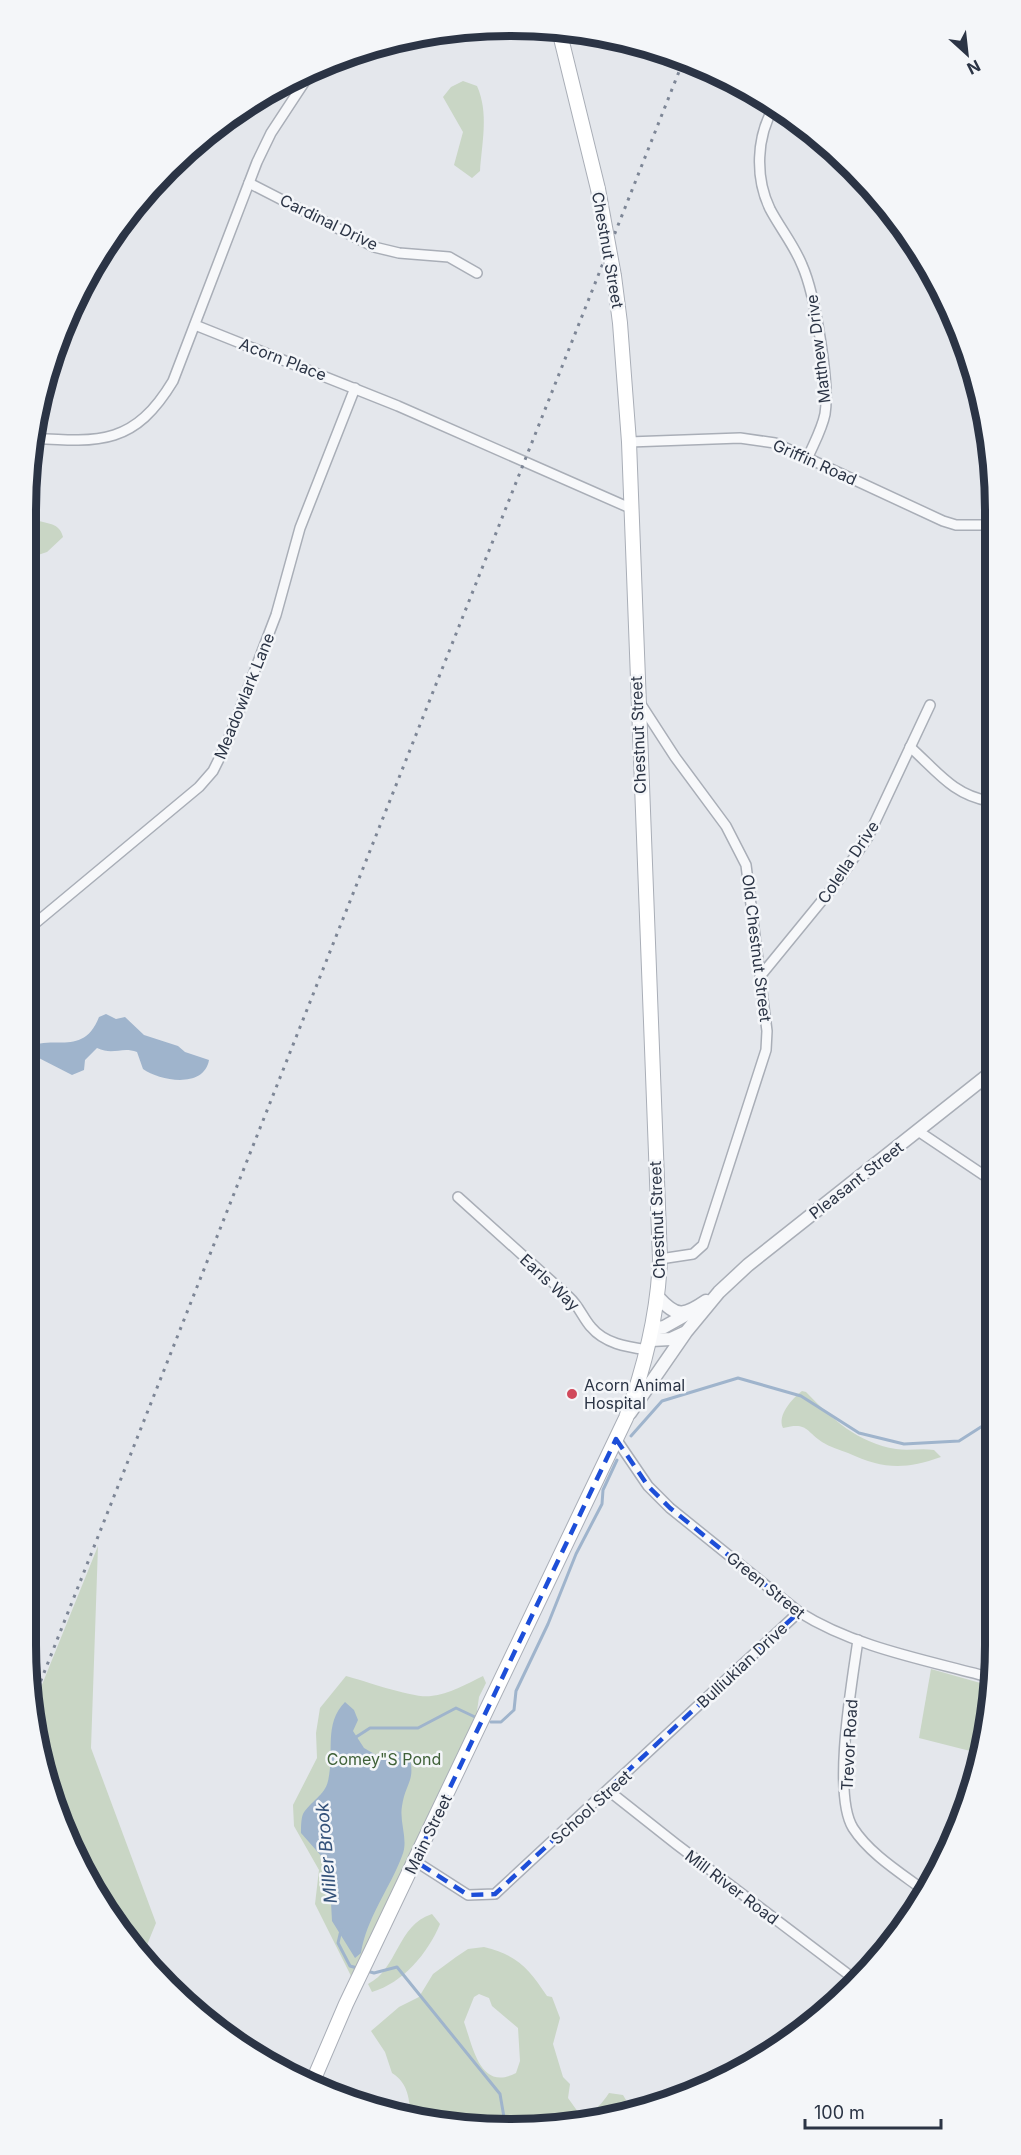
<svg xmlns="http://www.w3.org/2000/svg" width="1021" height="2155" viewBox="0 0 1021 2155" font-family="Inter,sans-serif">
<rect width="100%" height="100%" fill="#e4e7ec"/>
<g fill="#c9d6c5" fill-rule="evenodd">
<path d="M463,81l14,5c12,27 5,56 3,85l-8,7 -18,-13 9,-33 -20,-35 8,-10z"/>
<path d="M39,521c11,3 21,3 24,16l-16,15 -21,7v-34z"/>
<path d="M802,1391l4,1c26,27 52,51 90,57 13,2 25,-1 38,1l7,7c-37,13 -58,12 -93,-4 -8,-3 -18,-6 -26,-11 -17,-12 -15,-20 -39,-14 -6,-13 9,-29 19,-37z"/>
<path d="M995,1408v27l-6,-3 -2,-6 3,-15z"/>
<path d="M98,1546l-7,202 65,175 -14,34 -16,-17 -75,-139 -16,-99z"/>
<path d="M931,1669l60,17 -5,53 -4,15 -63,-16z"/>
<path d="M346,1676c19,5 69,23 85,20 18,-2 36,-12 52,-20l3,7 -7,14 -2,14 3,1 -128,266 -37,-74 4,-34 -25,-44 -1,-21 24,-47 -1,-25 4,-25z"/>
<path d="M432,1914l8,10c-12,29 -37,59 -68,68l-4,-8c30,-15 29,-59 64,-70z"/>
<path d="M484,1947c34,8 45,22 63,49l5,1 8,21 -7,26 10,33 7,7 -2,14 10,14c16,2 23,-7 31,-19l14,2 3,5 -6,11 -47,14 -13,-7 -18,6 -131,-6c-2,-19 -2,-34 -19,-45l-7,-21 -14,-21 28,-24 20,-10 14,-23 23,-17 12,-8zM479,1994l10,4 3,8 26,22 2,33 -4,12c-36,19 -43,-26 -52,-51l10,-25z"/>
</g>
<g fill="#9fb4cc">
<path d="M106,1014l10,5 9,-2 19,18 34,11 7,6 24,8c-5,29 -49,21 -66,9l-6,-17c-16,-6 -23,4 -40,-4l-12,12 -1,10 -12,5 -41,-21 -3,-5c21,-17 55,10 71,-32z"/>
<path d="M345,1702l9,8 4,10 -5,11 11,17 12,7 15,-5 18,4c7,28 -3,27 -7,52 -3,17 7,34 0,50 -12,32 -36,63 -41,97l-6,5 -23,-37 -2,-37 -6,-12 -1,-14 -22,-25c0,-6 0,-14 2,-19 7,-12 22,-19 25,-33 7,-28 -5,-57 17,-79z"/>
</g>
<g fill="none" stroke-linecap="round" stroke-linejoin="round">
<g stroke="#9fb4cc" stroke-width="3">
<path d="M631,1436l31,-35 76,-23 63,18 58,37 45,11 55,-3 36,-23"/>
<path d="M491,1722h10l13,-12 2,-19 32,-67 28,-70 26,-50 1,-14 14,-30"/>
<path d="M353,1739l17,-11h48l38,-20 19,9"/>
<path d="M341,1930l-3,13 12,23 7,2"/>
<path d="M367,1971l7,2 23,-6 103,127 5,29"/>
</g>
<g stroke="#a9aeb7" stroke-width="12">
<g id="minor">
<path d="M774,107c-18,30 -19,71 -4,102 10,19 24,36 32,56 13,29 28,118 23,149 -3,15 -11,29 -17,43"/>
<path d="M249,183l125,64 25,6 50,4 28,16"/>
<path d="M195,325l203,81 232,102"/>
<path d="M33,438c68,5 102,6 140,-57l84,-219 14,-29 42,-64"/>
<path d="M629,442l111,-4 35,5 168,78 13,4h36"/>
<path d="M640,703l35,54 51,69 20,39 21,166 -1,19 -63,195 -10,9 -33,5"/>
<path d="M910,747c27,24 43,48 79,54"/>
<path d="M26,931l173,-144 14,-16 14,-28 49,-128 24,-87 55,-140"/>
<path d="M762,974l76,-93 30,-44 62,-132"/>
<path d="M918,1131l76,51"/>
<path d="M458,1197l111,100c10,9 14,21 22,30 14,17 37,20 57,23"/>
<path d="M616,1439l32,47 22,22 129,104c57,36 128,48 193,66"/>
<path d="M858,1640c-6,42 -26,154 -5,188 16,25 46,44 69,61"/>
<path d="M609,1791l67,53 181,137"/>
<path d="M415,1861l53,34 27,-1 304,-282"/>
</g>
</g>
<g stroke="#a9aeb7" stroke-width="15">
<g id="tertiary">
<path d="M658,1297c19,21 26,19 48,4"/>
<path d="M653,1329l11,-2 25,-14"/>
<path d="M651,1340l20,-1 13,-6"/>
<path d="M630,1413l56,-81 33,-40 29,-27 245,-194"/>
</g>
</g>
<g stroke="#a9aeb7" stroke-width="16">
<g id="secondary">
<path d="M559,30l39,159"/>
<path d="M313,2081l33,-77 280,-586c19,-52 32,-103 34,-159l-31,-817 -9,-119 -6,-47"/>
</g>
</g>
<use href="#minor" stroke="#f7f8fa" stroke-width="9"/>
<use href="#tertiary" stroke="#f7f8fa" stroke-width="12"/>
<use href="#secondary" stroke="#fff" stroke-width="14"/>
<path stroke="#7d8696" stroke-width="3" stroke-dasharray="3 6" stroke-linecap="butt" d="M34,1698l650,-1639"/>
<g stroke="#a9aeb7" stroke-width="16" stroke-linecap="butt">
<path id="secondary-bridge" d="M598,189l16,87"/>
</g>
<use href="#secondary-bridge" stroke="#fff" stroke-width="14"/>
</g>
<path fill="none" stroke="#1d4ed8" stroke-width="4.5" stroke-dasharray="12 8" stroke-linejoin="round" d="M616,1439l32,47 22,22 129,104 -304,282 -27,1 -53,-34z"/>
<circle fill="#d1495b" stroke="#f4f6f9" stroke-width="2" cx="572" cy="1394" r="6"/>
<g text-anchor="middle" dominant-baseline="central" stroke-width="5" stroke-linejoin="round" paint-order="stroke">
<g font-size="16" fill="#2b3445" stroke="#f4f6f9">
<text transform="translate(329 222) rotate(26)">Cardinal Drive</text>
<text transform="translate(608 250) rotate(80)">Chestnut Street</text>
<text transform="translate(818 349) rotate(-97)">Matthew Drive</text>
<text transform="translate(283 359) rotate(21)">Acorn Place</text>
<text transform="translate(815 462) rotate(24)">Griffin Road</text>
<text transform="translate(244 696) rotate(-68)">Meadowlark Lane</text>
<text transform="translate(638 735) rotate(-92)">Chestnut Street</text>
<text transform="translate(848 862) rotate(-56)">Colella Drive</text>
<text transform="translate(757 948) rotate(83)">Old Chestnut Street</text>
<text transform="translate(856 1180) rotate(-38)">Pleasant Street</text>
<text transform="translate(657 1220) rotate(-92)">Chestnut Street</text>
<text transform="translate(550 1282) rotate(43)">Earls Way</text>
<text transform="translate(766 1585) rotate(39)">Green Street</text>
<text transform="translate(742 1665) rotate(-43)">Bulliukian Drive</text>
<text transform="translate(849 1745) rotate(-87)">Trevor Road</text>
<text transform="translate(591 1807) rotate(-42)">School Street</text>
<text transform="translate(428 1834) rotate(-64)">Main Street</text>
<text transform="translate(732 1887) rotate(37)">Mill River Road</text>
</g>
<g font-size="16" fill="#2b3445" stroke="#f4f6f9" text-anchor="start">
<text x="584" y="1385">Acorn Animal<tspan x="584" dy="18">Hospital</tspan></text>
</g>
<g font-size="16" fill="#3f6138" stroke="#f4f6f9">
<text x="384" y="1759">Comey"S Pond</text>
</g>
<g font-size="18" font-style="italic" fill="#34527a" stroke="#f4f6f9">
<text transform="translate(326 1853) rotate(-95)">Miller Brook</text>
</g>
</g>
<path d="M0 0H1021V2155H0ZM510 36H511A474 474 0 0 1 985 510V1645A474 474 0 0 1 511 2119H510A474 474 0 0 1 36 1645V510A474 474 0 0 1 510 36Z" fill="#f4f6f9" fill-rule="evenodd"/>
<path fill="none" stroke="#2b3445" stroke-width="8" d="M510 36H511A474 474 0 0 1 985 510V1645A474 474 0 0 1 511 2119H510A474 474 0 0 1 36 1645V510A474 474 0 0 1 510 36Z"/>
<g transform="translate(967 54) rotate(153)" stroke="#f4f6f9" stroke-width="4.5" paint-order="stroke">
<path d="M0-4.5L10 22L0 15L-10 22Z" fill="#2b3445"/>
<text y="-9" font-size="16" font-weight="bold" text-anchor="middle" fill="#2b3445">N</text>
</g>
<path d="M805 2119v9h136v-9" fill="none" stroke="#2b3445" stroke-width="3"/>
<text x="814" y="2119" font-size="18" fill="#2b3445" stroke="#f4f6f9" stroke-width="4.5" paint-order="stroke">100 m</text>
</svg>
